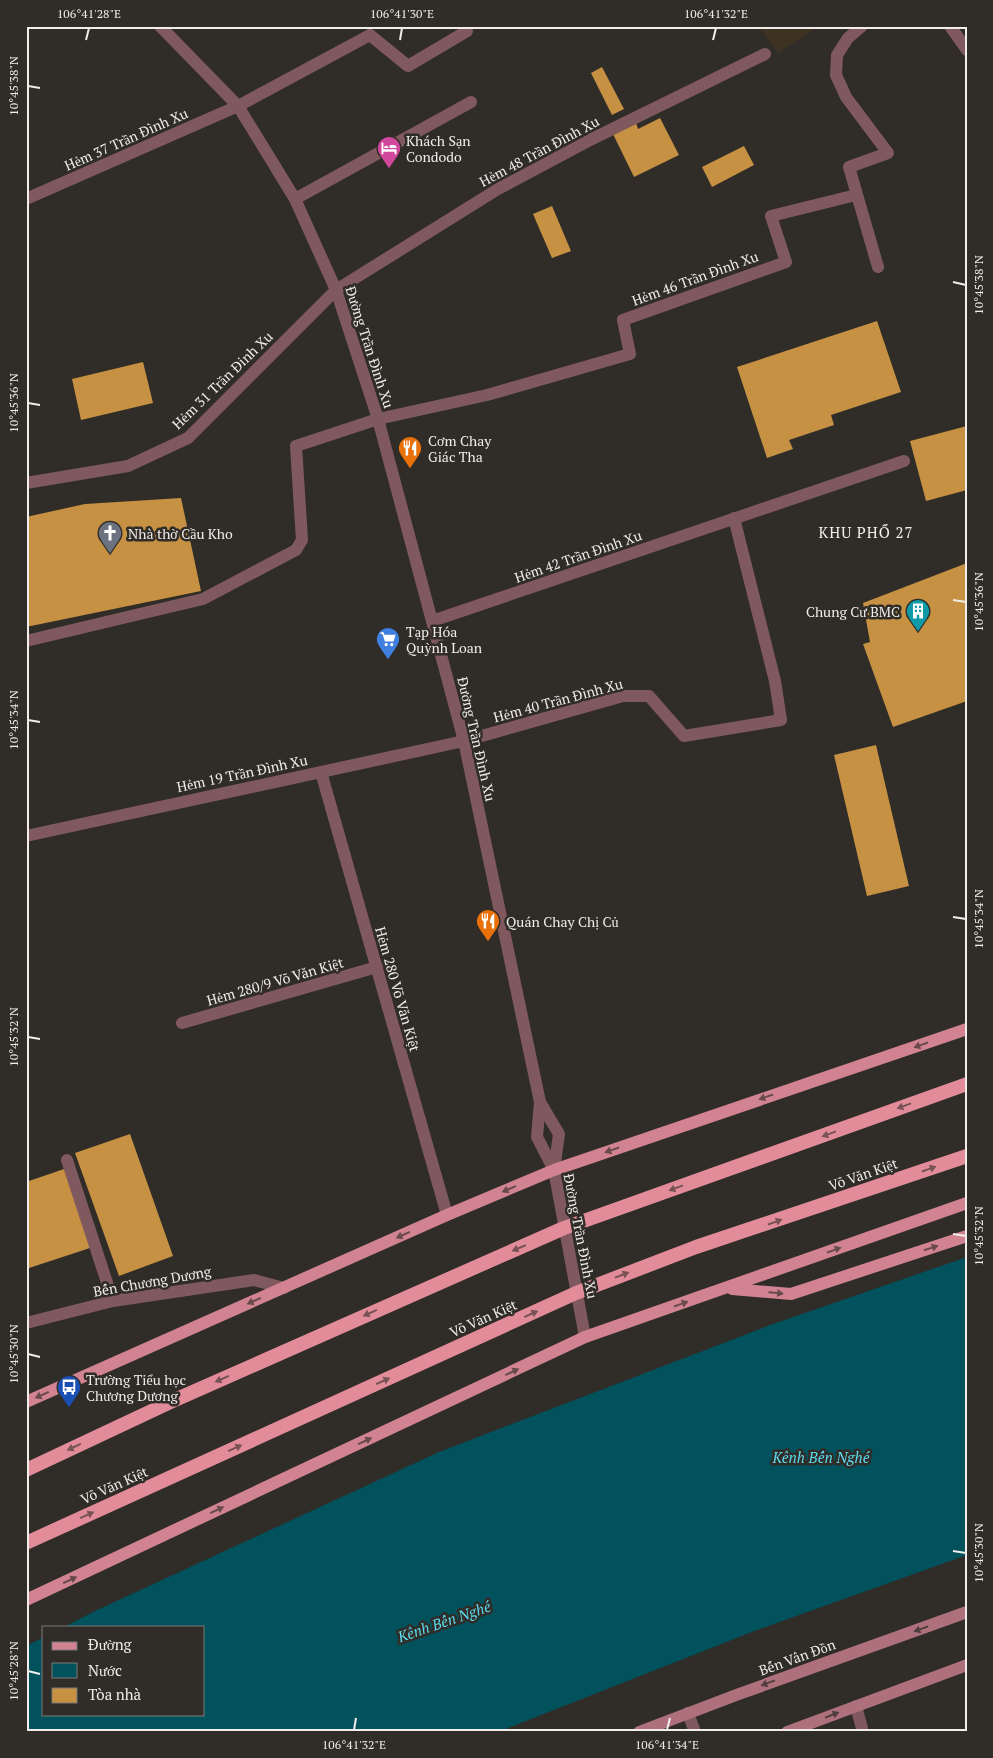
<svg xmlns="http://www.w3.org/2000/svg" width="993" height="1758" viewBox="0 0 993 1758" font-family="'PT Serif',serif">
<rect width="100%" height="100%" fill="#302c28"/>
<path fill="#3e3223" d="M758,26h61l-41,27z"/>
<path fill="#02525d" d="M967,1257v298l-210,75 -259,102h-472v-86l18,-9v77h160v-87h-140l31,-16 344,-159 334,-128z"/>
<g fill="#c69142">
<path d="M602,67l22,42 -12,6 -21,-42z"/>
<path d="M660,118l19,37 -45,22 -21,-43 23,-11 2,6z"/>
<path d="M744,146l10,19 -42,22 -10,-20z"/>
<path d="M552,206l19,45 -19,7 -19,-44z"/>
<path d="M877,321l24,71 -70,23 3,10 -45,15 4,9 -26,9 -30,-91z"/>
<path d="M143,362l10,41 -72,17 -9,-41z"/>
<path d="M967,426v64l-41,11 -16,-60z"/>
<path d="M181,498l20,93 -175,36v-110l59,-13z"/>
<path d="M967,563v138l-74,26 -30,-83 7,-2 -7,-39z"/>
<path d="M876,745l33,141 -42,10 -33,-141z"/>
<path d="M130,1134l43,122 -54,20 -44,-123z"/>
<path d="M67,1168l26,79 -67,22v-87z"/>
</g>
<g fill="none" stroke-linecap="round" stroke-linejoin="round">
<g stroke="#80595f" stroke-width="12">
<path d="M862,26l-14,12 -11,17 -1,20 10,22 42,56 -39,14 29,100"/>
<path d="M370,35l38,31 59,-35"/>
<path d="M238,106l132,-71"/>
<path d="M295,199l176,-97"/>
<path d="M26,483l102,-17 60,-28 148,-148 162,-101 94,-50 173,-85"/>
<path d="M26,641l177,-42 93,-49 6,-10 -6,-94 82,-27 109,-24 143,-41 -7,-34 163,-58 -15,-46 85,-21"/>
<path d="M464,741l159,-45h26l35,40 97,-16 -6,-39 -41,-163"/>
<path d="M321,772l126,443"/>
<path d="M182,1023l195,-56"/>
<path d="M67,1160l46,141"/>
<path d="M856,1706l7,26"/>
</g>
<g stroke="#80595f" stroke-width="12">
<path d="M26,199l212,-93"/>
<path d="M432,621l472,-160"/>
<path d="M26,836l438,-95"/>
<path d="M26,1323l87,-22 141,-21 30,8"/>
</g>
<g stroke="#80595f" stroke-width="12">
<path d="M160,26l78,80 57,93 41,91 42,129 86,322 76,361 -3,35 17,33 31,167"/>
<path d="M950,26l17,24"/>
<path d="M540,1102l19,32 -5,36"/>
<path d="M688,1713l7,19"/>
</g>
<g stroke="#ae717b" stroke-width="12">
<path d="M639,1732l100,-38 228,-82"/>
<path d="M787,1732l180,-67"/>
</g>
<g stroke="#d18391" stroke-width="12">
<path d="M732,1289l59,5 176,-58"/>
<path d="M26,1402l421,-187 107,-45 413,-141"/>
<path d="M26,1600l559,-263 382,-134"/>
</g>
<g stroke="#e28c9a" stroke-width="14">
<path d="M26,1470l151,-71 387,-171 403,-144"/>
<path d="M26,1543l550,-250 120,-46 271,-91"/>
</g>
</g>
<defs><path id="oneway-solid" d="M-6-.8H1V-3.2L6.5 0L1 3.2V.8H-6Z" transform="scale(1.25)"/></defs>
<g fill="#684a4d">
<use href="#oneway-solid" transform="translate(921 1045) rotate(161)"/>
<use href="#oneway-solid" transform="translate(766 1097) rotate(161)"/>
<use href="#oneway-solid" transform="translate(612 1150) rotate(161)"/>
<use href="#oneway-solid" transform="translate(509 1189) rotate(157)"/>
<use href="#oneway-solid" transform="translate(403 1235) rotate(156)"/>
<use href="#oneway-solid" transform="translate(931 1248) rotate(-18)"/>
<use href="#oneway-solid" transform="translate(834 1250) rotate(-20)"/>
<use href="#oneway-solid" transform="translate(776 1293) rotate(5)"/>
<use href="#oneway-solid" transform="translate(254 1301) rotate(156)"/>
<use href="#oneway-solid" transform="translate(681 1304) rotate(-19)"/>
<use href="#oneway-solid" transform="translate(512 1372) rotate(-25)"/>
<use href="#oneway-solid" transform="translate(42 1395) rotate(156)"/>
<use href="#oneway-solid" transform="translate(365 1441) rotate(-25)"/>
<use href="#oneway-solid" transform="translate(217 1510) rotate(-25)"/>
<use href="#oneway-solid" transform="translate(70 1580) rotate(-25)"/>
</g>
<g fill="#775256">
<use href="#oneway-solid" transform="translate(904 1106) rotate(160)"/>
<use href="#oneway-solid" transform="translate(829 1134) rotate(160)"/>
<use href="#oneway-solid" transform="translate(929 1169) rotate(-19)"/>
<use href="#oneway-solid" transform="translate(676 1188) rotate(160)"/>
<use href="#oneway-solid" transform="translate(775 1222) rotate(-19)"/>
<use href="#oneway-solid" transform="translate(519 1248) rotate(157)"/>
<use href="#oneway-solid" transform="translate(622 1275) rotate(-21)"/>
<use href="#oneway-solid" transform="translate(370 1313) rotate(156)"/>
<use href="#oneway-solid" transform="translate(531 1314) rotate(-24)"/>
<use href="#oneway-solid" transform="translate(222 1379) rotate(156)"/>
<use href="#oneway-solid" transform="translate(383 1381) rotate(-24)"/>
<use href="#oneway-solid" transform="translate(74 1447) rotate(155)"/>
<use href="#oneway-solid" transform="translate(235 1448) rotate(-24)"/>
<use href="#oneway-solid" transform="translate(87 1515) rotate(-24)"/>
</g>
<g fill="#503d3d">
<use href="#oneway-solid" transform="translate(921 1629) rotate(160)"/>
<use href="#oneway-solid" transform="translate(768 1683) rotate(160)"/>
<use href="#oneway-solid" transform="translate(832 1715) rotate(-21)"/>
</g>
<path fill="none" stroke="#f0edea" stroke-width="2" d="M86,40l3,-12M400,40l2,-12M713,40l3,-12M28,86l12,2M953,282l13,3M28,403l12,2M953,600l13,2M28,720l12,2M953,917l13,2M28,1037l12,2M953,1234l13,2M28,1354l12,3M953,1551l13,2M28,1671l12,3M354,1730l2,-12M667,1730l3,-12"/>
<defs>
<g id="hotel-pin" transform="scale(1.25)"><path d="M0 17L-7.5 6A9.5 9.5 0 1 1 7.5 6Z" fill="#d1479c" stroke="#302c28"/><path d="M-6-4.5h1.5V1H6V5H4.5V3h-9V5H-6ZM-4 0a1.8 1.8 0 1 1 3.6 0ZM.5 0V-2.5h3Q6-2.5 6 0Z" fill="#fff"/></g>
<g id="restaurant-pin" transform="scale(1.25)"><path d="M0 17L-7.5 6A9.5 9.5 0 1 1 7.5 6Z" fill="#e8710a" stroke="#302c28"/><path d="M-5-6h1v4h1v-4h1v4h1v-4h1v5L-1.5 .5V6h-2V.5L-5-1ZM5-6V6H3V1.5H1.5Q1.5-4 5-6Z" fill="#fff"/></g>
<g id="church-pin" transform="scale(1.25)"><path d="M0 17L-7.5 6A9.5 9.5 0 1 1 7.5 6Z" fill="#6b7280" stroke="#302c28"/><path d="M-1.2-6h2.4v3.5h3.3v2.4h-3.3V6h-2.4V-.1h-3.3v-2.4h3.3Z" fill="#fff"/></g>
<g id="building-pin" transform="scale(1.25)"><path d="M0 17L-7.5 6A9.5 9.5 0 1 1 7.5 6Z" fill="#0f9aa8" stroke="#302c28"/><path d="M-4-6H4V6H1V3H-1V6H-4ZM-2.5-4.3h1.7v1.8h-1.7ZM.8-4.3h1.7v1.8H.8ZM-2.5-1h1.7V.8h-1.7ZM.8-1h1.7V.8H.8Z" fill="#fff"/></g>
<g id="supermarket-pin" transform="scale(1.25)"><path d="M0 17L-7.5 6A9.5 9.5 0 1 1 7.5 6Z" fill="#3f7fe0" stroke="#302c28"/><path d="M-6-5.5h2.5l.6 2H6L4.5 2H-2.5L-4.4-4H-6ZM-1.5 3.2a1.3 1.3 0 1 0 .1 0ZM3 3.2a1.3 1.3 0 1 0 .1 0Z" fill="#fff"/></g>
<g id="bus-pin" transform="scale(1.25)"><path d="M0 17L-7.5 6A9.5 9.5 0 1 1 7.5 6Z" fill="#1a4fb4" stroke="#302c28"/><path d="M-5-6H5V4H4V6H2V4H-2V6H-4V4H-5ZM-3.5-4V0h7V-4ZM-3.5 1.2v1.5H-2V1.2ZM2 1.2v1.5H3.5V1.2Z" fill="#fff"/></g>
</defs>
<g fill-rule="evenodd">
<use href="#hotel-pin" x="389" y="148"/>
<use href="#restaurant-pin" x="410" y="448"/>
<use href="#church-pin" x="110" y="533"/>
<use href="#building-pin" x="918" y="611"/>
<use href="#supermarket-pin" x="388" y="639"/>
<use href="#restaurant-pin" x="488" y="921"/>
<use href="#bus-pin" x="69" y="1387"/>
</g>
<g text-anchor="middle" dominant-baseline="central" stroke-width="5" stroke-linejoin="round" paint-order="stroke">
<g font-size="14" fill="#f0edea" stroke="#302c28">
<text transform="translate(126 139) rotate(-24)">Hẻm 37 Trần Ðình Xu</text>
<text transform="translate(539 151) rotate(-28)">Hẻm 48 Trần Ðình Xu</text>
<text transform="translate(695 278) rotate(-20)">Hẻm 46 Trần Ðình Xu</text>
<text transform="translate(370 347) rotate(72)">Đường Trần Ðình Xu</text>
<text transform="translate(222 380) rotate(-44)">Hẻm 31 Trần Đinh Xu</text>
<text transform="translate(578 556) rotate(-19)">Hẻm 42 Trần Ðình Xu</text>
<text transform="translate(558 700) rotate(-15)">Hẻm 40 Trần Đình Xu</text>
<text transform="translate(477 739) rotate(77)">Đường Trần Ðình Xu</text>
<text transform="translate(242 773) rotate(-12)">Hẻm 19 Trần Ðình Xu</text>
<text transform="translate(275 981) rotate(-16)">Hẻm 280/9 Võ Văn Kiệt</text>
<text transform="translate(398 989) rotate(74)">Hẻm 280 Võ Văn Kiệt</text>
<text transform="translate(863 1174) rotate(-19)">Võ Văn Kiệt</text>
<text transform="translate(581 1236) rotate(79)">Đường Trần Ðình Xu</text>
<text transform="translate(152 1281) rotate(-10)">Bến Chương Dương</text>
<text transform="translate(483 1318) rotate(-24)">Võ Văn Kiệt</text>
<text transform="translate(114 1485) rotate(-24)">Võ Văn Kiệt</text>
<text transform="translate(797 1657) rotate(-20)">Bến Vân Đồn</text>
</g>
<g font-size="14" fill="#f0edea" stroke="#302c28" text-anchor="start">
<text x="406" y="140">Khách Sạn<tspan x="406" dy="16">Condodo</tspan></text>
<text x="428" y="440">Cơm Chay<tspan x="428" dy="16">Giác Tha</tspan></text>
<text x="128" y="533">Nhà thờ Cầu Kho</text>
<text x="900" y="611" text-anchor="end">Chung Cư BMC</text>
<text x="406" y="631">Tạp Hóa<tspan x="406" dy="16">Quỳnh Loan</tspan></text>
<text x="506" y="921">Quán Chay Chị Củ</text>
<text x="86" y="1379">Trường Tiểu học<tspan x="86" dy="16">Chương Dương</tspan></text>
</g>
<g font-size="15" letter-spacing="1" fill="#f0edea" stroke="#302c28">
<text x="866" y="532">KHU PHỐ 27</text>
</g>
<g font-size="15" font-style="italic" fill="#5cddf1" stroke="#302c28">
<text x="821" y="1457">Kênh Bến Nghé</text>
<text transform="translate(444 1621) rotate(-19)">Kênh Bến Nghé</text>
</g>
</g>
<rect width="993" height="1758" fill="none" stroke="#302c28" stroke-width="55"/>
<rect x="42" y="1626" width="162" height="90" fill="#302c28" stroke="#7d7976"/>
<rect x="52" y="1642" width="25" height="8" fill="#d18391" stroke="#7d7976"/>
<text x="88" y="1650" font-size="15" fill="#f0edea">Đường</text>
<rect x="52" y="1663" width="25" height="15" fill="#02525d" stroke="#7d7976"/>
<text x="88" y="1676" font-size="15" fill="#f0edea">Nước</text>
<rect x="52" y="1688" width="25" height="15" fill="#c69142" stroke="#7d7976"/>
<text x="88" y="1700" font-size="15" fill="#f0edea">Tòa nhà</text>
<rect x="28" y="28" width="938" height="1702" fill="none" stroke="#f0edea" stroke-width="2"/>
<g font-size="12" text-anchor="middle" fill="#f0edea">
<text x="89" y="18">106°41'28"E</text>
<text x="402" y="18">106°41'30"E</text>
<text x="716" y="18">106°41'32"E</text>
<text transform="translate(14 86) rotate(-90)" y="4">10°45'38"N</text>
<text transform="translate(979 285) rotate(-90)" y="4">10°45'38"N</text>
<text transform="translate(14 403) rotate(-90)" y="4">10°45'36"N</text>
<text transform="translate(979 602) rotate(-90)" y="4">10°45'36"N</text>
<text transform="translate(14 720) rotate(-90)" y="4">10°45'34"N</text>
<text transform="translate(979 919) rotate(-90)" y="4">10°45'34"N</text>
<text transform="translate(14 1037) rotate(-90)" y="4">10°45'32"N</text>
<text transform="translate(979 1236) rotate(-90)" y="4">10°45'32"N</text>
<text transform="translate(14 1354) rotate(-90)" y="4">10°45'30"N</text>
<text transform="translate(979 1553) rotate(-90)" y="4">10°45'30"N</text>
<text transform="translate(14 1671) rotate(-90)" y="4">10°45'28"N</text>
<text x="354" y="1749">106°41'32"E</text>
<text x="667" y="1749">106°41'34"E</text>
</g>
</svg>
